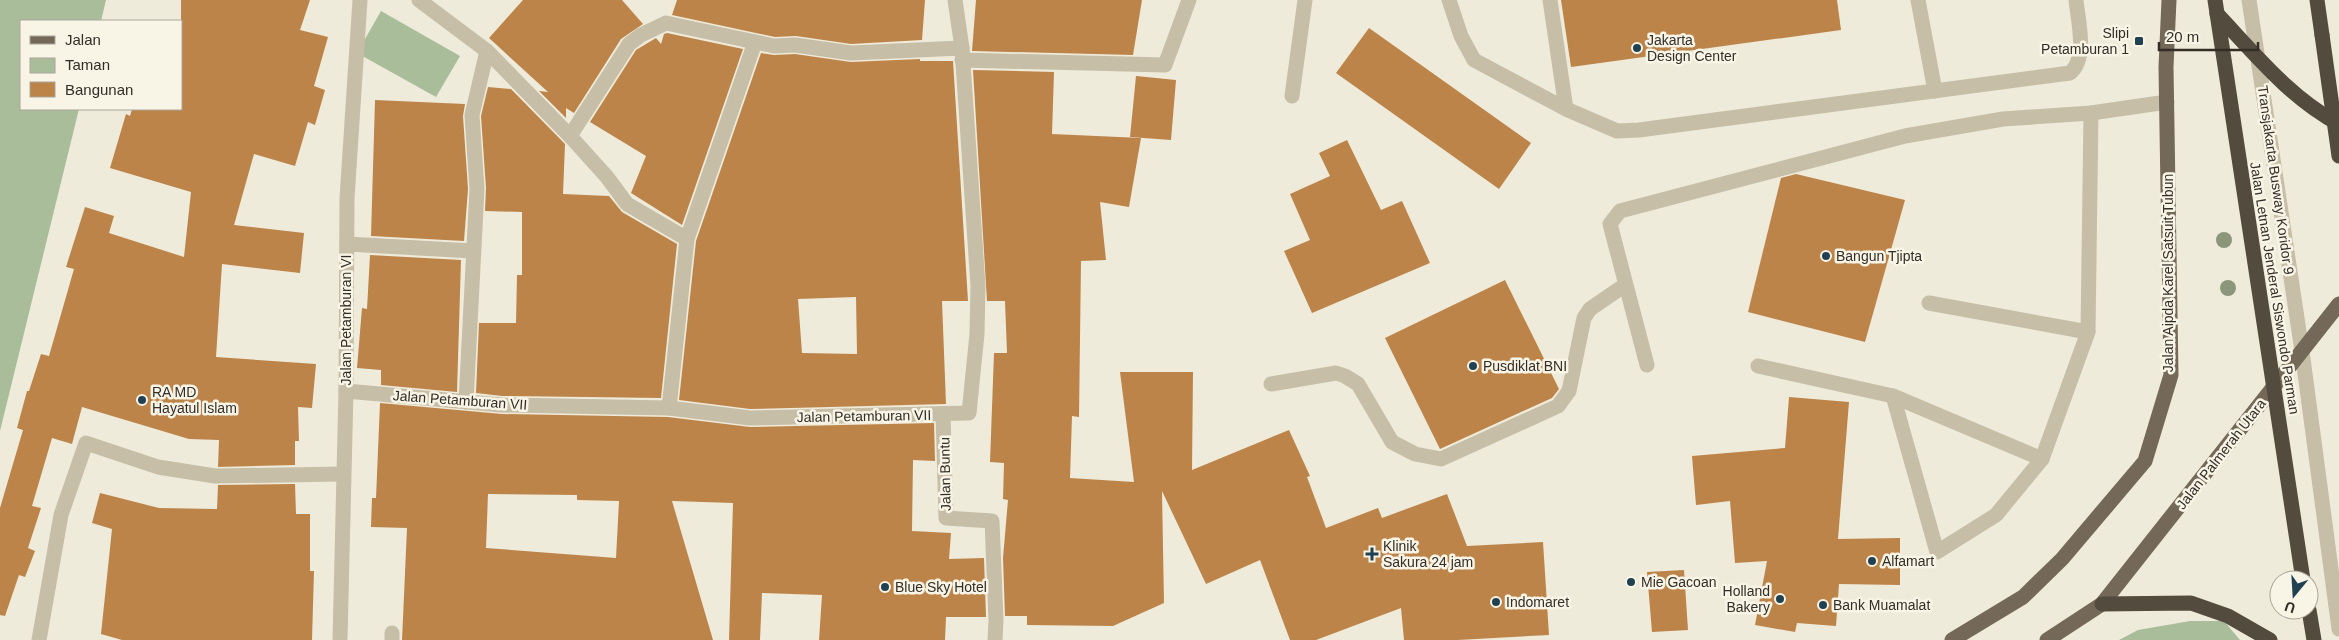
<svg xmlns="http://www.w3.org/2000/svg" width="2339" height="640" viewBox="0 0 2339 640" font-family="Helvetica,sans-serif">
<rect width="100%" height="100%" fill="#efebda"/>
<g fill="#a9bd9b">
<path d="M0,0h106l-5,21h-80v88h58l-79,322z"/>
<path d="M381,11l79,45 -24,41 -79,-44z"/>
<path d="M2190,621h34l16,19h-121l19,-10z"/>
</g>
<g fill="#bd844a" fill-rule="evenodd">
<path d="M181,0h129l-10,30 28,7 -14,49 11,4 -10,35 -7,-3 -13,44 -41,-12 -20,71 70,8 -4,40 -78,-9 -6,93 100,7 -4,44 -14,-1 1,34h-4v24l-77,2 1,-27 -30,-1 -107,-32 -10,37 -20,-6 -20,68 9,2 -13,40 7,3 -10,26 -6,-2 -14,41 -5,-1v-107l23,-78 -6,-2 10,-37h2l12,-37 8,2 25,-87 -8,-2 19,-60 29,9 -5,17 75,24 7,-65 -81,-24 16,-54 4,2 2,-7h49z"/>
<path d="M523,0h99l21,24 -22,15 -47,74 -8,-5v10l-27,-27 9,1 -59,-54z"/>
<path d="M677,0h248l-3,40 -71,4 -55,-8 -21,1 -103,-22z"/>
<path d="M976,0h166l-9,55 -161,-4z"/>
<path d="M1561,0h276l4,30 -270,37z"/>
<path d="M1369,28l162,115 -32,46 -163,-116z"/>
<path d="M667,33l76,16 -61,176 -51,-32 15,-37 -56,-34 46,-72 20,-12 5,6 3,-10z"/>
<path d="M761,53l13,2 21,-1 56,8 69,-3v2h33l15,240h-26l4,103 -196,5 -71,-9 17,-159zM856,297l1,57 -55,-1 -4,-54z"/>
<path d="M973,70l81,2 -2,62 89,4 -12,69 -29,-5 6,58 -25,1 -2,156 -7,-1 -2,62 64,4 -14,-110h73l-1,98 97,-40 21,46 -3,1 19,51 52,-20 4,10 65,-24 20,52 76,-4 6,93 -91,5h-54l-3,-32 -85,32h-26l-30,-80 -54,24 -44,-93 2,112 -51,23 -86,-1v-9h-22l-2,-58 5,-58 -5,-1 1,-36 -14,-1 4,-109h13l-2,-52h-18z"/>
<path d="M1136,76l40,4 -5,60 -41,-3z"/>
<path d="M488,87l23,2 54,55 -2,50 46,2 13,16 55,32 -16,154 -159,-2 -26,-3 3,-70h37l1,-48h5v-63l-37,-1 1,-23 -5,-72z"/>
<path d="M375,100l90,4 -2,12 5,73 -4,52 -93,-5z"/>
<path d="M1347,140l34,70 21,-9 28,62 -118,50 -28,-62 26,-11 -20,-46 40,-18 -11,-23z"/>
<path d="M1796,174l109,26 -40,142 -117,-30 33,-134z"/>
<path d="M370,255l91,5 -4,132 -76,-7v-15l-24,-2 5,-60 5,1z"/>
<path d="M1505,280l54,109 -7,9 -112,51 -55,-111z"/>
<path d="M1789,397l60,5 -11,137 62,-1v47l-61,-1 -3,42 -39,-3 -2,9 -40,-7 12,-64 -32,2 -5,-62 -34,4 -4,-49 93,-8z"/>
<path d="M380,403l122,11 166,3 82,10 184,-4 1,38 -22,-1 -1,71 39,2 -2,26 35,-1 2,59h-40l-1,23h-126l3,-45 -60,-2 -2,47h-31l4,-137 -61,-2 41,139h-311l5,-112 -36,-1 1,-29h4zM488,494l89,1v5l42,1 -3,57 -130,-10z"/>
<path d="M295,484l1,30h14v57h4l-2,69h-190l-21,-6 11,-105 -20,-6 8,-30 59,15 58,1 1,-24z"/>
<path d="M1684,570l4,60 -36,2 -5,-60z"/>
</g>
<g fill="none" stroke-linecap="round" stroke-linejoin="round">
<g stroke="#c6bea7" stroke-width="15">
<path d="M419,0l68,51 83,85 37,41 20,27 60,35"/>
<path d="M1449,0l12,36 13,24 92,49 51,22 22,-1 431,-57c18,-15 8,-52 6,-73"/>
<path d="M1550,0l16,109"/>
<path d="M1918,0l17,91"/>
<path d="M2249,0l53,351 37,278"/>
<path d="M962,60l203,5 24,-65"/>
<path d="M1292,96l13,-96"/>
<path d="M570,136l59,-92 12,-9 25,-12 108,23 21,-1 56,8 111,-5"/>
<path d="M347,244l126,7"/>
<path d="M1929,303l159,29"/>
<path d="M1647,365l-37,-141 10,-13 285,-75 98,-17 88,-6 76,-11"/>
<path d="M1758,366l135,30 149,63"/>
<path d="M1271,384l65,-11 9,3 13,8 34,58 23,12 26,5 117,-53 11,-15 15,-73 6,-9 35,-24"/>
<path d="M346,391l156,14 167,3 81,10 219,-5 8,-79 1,-48 -16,-238 -7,-48"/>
<path d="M1893,396l44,156 59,-37 46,-56 46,-127 3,-219"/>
<path d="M466,402l11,-213 -5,-74 15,-64"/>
<path d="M669,408l18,-169 68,-197"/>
<path d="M943,414l3,104 46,3 4,99 -1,20"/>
<path d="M39,640l22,-125 25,-72 72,24 57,9 128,-2"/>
<path d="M340,640l6,-249 1,-193 13,-198"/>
<path d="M392,640v-7"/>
</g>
<g stroke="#746959" stroke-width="15">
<path d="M1952,640l71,-43 39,-38 83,-98 26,-86 -5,-308 3,-67"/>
<path d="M2047,640l55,-36 237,-300"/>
</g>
<g stroke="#544b3f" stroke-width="15">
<path d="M2215,0l88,580"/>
<path d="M2317,0l5,35"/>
<path d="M2217,14c37,39 73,84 122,110"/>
<path d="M2102,604l89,-1 37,13 42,24"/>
<path d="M2309,610l5,30"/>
</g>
<path stroke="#544b3f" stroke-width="15" d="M2322,35l17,121"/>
</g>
<g fill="#8b967b">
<circle cx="2224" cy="240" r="8"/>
<circle cx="2228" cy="288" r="8"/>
</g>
<g fill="#204152" stroke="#f8f4e6" stroke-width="2">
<rect x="2134" y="36" width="10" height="10" rx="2.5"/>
<circle cx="1637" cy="48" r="5"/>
<circle cx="1826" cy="256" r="5"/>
<circle cx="1473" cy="366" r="5"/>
<circle cx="142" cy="400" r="5"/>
<path d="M1369.5 546.5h5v5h5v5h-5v5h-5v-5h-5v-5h5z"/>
<circle cx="1872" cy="561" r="5"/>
<circle cx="1631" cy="582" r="5"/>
<circle cx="885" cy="587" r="5"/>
<circle cx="1780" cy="599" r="5"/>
<circle cx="1496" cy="602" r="5"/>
<circle cx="1823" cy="605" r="5"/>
</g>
<g text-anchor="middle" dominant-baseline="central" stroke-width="5" stroke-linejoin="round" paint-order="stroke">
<g font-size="14" fill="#332e27" stroke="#f8f4e6" text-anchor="start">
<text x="2129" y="33" text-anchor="end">Slipi<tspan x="2129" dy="16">Petamburan 1</tspan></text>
<text x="1647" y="40">Jakarta<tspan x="1647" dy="16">Design Center</tspan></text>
<text x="1836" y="256">Bangun Tjipta</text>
<text x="1483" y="366">Pusdiklat BNI</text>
<text x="152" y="392">RA MD<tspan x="152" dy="16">Hayatul Islam</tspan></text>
<text x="1383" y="546">Klinik<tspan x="1383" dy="16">Sakura 24 jam</tspan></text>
<text x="1882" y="561">Alfamart</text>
<text x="1641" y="582">Mie Gacoan</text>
<text x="895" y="587">Blue Sky Hotel</text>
<text x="1770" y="591" text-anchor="end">Holland<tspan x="1770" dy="16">Bakery</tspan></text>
<text x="1506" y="602">Indomaret</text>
<text x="1833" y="605">Bank Muamalat</text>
</g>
<g font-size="14" fill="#332e27" stroke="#f8f4e6">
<text transform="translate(2276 180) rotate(82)">Transjakarta Busway Koridor 9</text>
<text transform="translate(2168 273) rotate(-90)">Jalan Aipda Karel Satsuit Tubun</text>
<text transform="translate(2275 288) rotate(81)">Jalan Letnan Jenderal Siswondo Parman</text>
<text transform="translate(346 320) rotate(-90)">Jalan Petamburan VI</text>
<text transform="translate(460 400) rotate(4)">Jalan Petamburan VII</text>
<text transform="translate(864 416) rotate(-1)">Jalan Petamburan VII</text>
<text transform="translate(2221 454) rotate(-52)">Jalan Palmerah Utara</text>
<text transform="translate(945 474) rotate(-91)">Jalan Buntu</text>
</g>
</g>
<rect x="20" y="20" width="162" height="90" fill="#f8f4e6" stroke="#a9a59a"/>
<rect x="30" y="36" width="25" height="8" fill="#746959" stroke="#a9a59a"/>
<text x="65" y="45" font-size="15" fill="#332e27">Jalan</text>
<rect x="30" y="58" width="25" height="15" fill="#a9bd9b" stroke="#a9a59a"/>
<text x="65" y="70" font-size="15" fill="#332e27">Taman</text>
<rect x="30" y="82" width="25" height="15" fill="#bd844a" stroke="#a9a59a"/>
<text x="65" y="95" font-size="15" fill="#332e27">Bangunan</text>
<g transform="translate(2294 595) rotate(198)"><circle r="24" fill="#f8f4e6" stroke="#a9a59a"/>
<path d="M0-4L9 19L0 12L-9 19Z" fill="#204152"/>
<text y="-8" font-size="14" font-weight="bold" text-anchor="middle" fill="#332e27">U</text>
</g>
<path d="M2159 42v8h99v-8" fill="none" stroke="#332e27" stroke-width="2.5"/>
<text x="2166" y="42" font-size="15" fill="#332e27" stroke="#f8f4e6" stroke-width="4" paint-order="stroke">20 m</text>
</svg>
